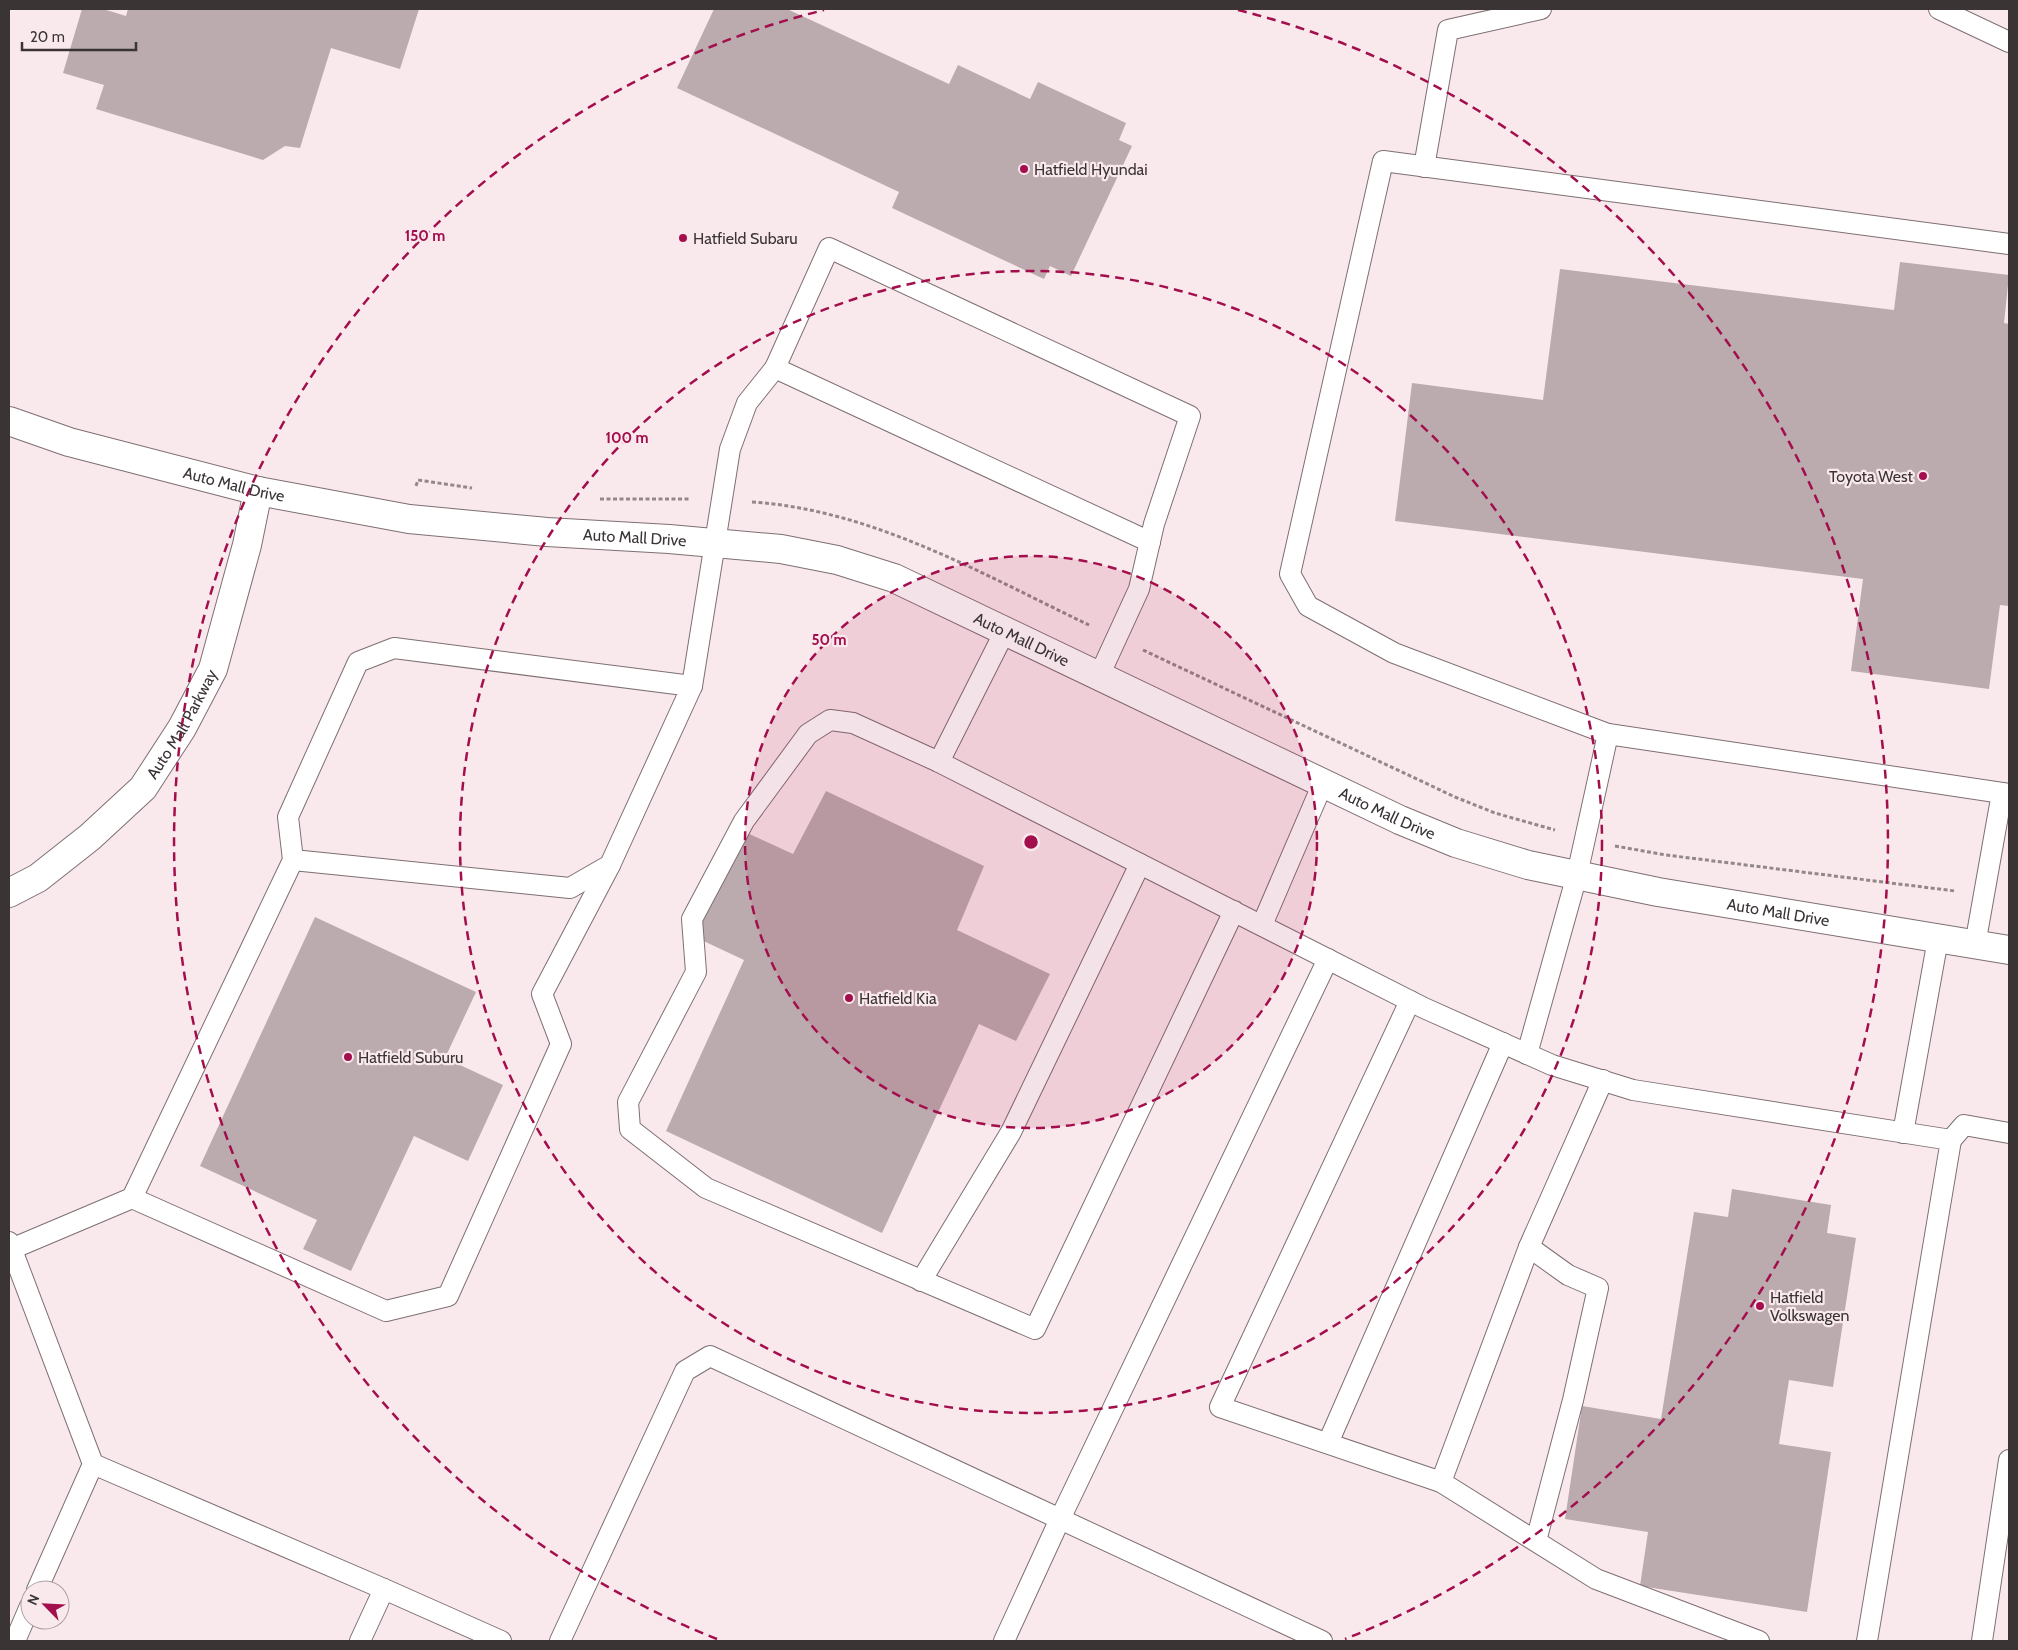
<svg xmlns="http://www.w3.org/2000/svg" width="2018" height="1650" viewBox="0 0 2018 1650" font-family="Cabin,sans-serif">
<rect width="100%" height="100%" fill="#fae9ec"/>
<g fill="#bbabae">
<path d="M82,9h21l23,7 2,-7h291l-19,60 -69,-21 -31,100 -15,-2 -22,14 -167,-51 8,-24 -41,-12z"/>
<path d="M714,9h73l162,75 9,-19 72,34 8,-17 88,41 -7,17 13,6 -61,130 -21,-10 -6,13 -152,-71 7,-16 -222,-104z"/>
<path d="M1900,262l109,13 -5,48 5,1v282l-9,-1 -11,84 -138,-18 12,-92 -468,-58 17,-138 131,17 17,-131 334,41z"/>
<path d="M826,791l158,75 -27,64 93,44 -34,67 -37,-17 -97,209 -216,-102 78,-171 -49,-23 48,-106 50,23z"/>
<path d="M315,917l161,75 -31,66 58,27 -35,76 -54,-25 -63,135 -48,-22 14,-29 -117,-54z"/>
<path d="M1732,1189l99,16 -4,28 29,5 -23,149 -44,-7 -10,64 52,8 -24,160 -167,-26 8,-54 -83,-13 17,-113 79,13 33,-207 34,5z"/>
</g>
<g fill="none" stroke-linecap="round" stroke-linejoin="round">
<g stroke="#7e6f72" stroke-width="22">
<g id="lane">
<path d="M1939,9l70,33"/>
<path d="M1424,167l24,-137 93,-21"/>
<path d="M2009,244l-626,-83 -93,413 18,32 86,47 214,81 401,60"/>
<path d="M775,368l375,174"/>
<path d="M692,686l38,-237 17,-46 28,-35 54,-120 361,168 -36,108 -15,65 -40,87"/>
<path d="M939,762l66,-131"/>
<path d="M1234,911l-199,418 -329,-141 -76,-59 -2,-27 68,-130 -4,-53 52,-98 64,-87 22,-14 23,3 86,39 485,246 128,57 81,25 318,50 -84,501"/>
<path d="M1262,925l61,-142"/>
<path d="M1975,945l27,-152"/>
<path d="M1410,1001l-190,406 221,75"/>
<path d="M1527,1054l50,-179 31,-141"/>
<path d="M1603,1080l-74,167 -88,235 155,97 163,62"/>
<path d="M1903,1133l35,-194"/>
<path d="M1951,1140l13,-15 45,8"/>
<path d="M132,1198l254,113 62,-15 113,-252 -19,-50 68,-129"/>
<path d="M9,1242l84,222 -56,126"/>
<path d="M1529,1247l39,28 30,13 -25,112 -37,141"/>
<path d="M9,1250l123,-52 161,-338 -5,-43 70,-155 36,-14 298,38 -82,179 -40,23 -277,-28"/>
<path d="M921,1281l90,-149 129,-268"/>
<path d="M1328,1443l175,-400"/>
<path d="M93,1464l291,125 -24,52"/>
<path d="M384,1589l117,52"/>
<path d="M15,1641l15,-35"/>
<path d="M560,1641l125,-270 25,-15 612,285"/>
<path d="M1004,1641l56,-122 268,-560"/>
<path d="M1982,1641l27,-181"/>
</g>
</g>
<g stroke="#7e6f72" stroke-width="30">
<g id="street">
<path id="s1" d="M9,421l60,21 189,49 151,28 138,13 122,7 112,10 56,11 57,18 506,242 56,23 72,22 130,27 351,58"/>
<path id="s2" d="M9,893l29,-15 52,-41 53,-49 39,-60 31,-59 34,-124 11,-54"/>
</g>
</g>
<g stroke="#938789" stroke-width="3" stroke-dasharray="4 2.5" stroke-linecap="butt">
<path d="M416,486l2,-6 54,8"/>
<path d="M600,499h91"/>
<path d="M752,502c121,8 230,72 337,123"/>
<path d="M1143,650l312,147 40,16 60,17"/>
<path d="M1615,846l51,9 289,36"/>
</g>
<use href="#lane" stroke="#fff" stroke-width="20"/>
<use href="#street" stroke="#fff" stroke-width="28"/>
</g>
<circle cx="1031" cy="842" r="286" fill="#a30e4d" fill-opacity=".12"/>
<g fill="none" stroke="#a30e4d" stroke-width="2.5" stroke-dasharray="9 6">
<circle cx="1031" cy="842" r="286"/>
<circle cx="1031" cy="842" r="571"/>
<path d="M717 1639A857 857 0 0 1 824 10M1238 10A857 857 0 0 1 1345 1639"/>
</g>
<g fill="#a30e4d" stroke="#fae9ec" stroke-width="2">
<circle cx="1024" cy="169" r="5"/>
<circle cx="683" cy="238" r="5"/>
<circle cx="1923" cy="476" r="5"/>
<circle cx="849" cy="998" r="5"/>
<circle cx="348" cy="1057" r="5"/>
<circle cx="1760" cy="1306" r="5"/>
</g>
<g text-anchor="middle" dominant-baseline="central" stroke-width="4.5" stroke-linejoin="round" paint-order="stroke">
<g font-size="16" fill="#3a3435" stroke="#fae9ec" text-anchor="start">
<text x="1034" y="169">Hatfield Hyundai</text>
<text x="693" y="238">Hatfield Subaru</text>
<text x="1913" y="476" text-anchor="end">Toyota West</text>
<text x="859" y="998">Hatfield Kia</text>
<text x="358" y="1057">Hatfield Suburu</text>
<text x="1770" y="1297">Hatfield<tspan x="1770" dy="18">Volkswagen</tspan></text>
</g>
<g font-size="16" fill="#3a3435" stroke="#fae9ec">
<text stroke="none"><textPath href="#s1" startOffset="234">Auto Mall Drive</textPath></text>
<text stroke="none"><textPath href="#s1" startOffset="639">Auto Mall Drive</textPath></text>
<text stroke="none"><textPath href="#s1" startOffset="1044">Auto Mall Drive</textPath></text>
<text stroke="none"><textPath href="#s2" startOffset="246">Auto Mall Parkway</textPath></text>
<text stroke="none"><textPath href="#s1" startOffset="1449">Auto Mall Drive</textPath></text>
<text stroke="none"><textPath href="#s1" startOffset="1854">Auto Mall Drive</textPath></text>
</g>
</g>
<circle cx="1031" cy="842" r="8" fill="#a30e4d" stroke="#fae9ec" stroke-width="2.5"/>
<g font-size="15" text-anchor="middle" font-weight="bold" fill="#a30e4d" stroke="#fae9ec" stroke-width="4.5" stroke-linejoin="round" paint-order="stroke">
<text x="425" y="241">150 m</text>
<text x="627" y="443">100 m</text>
<text x="829" y="645">50 m</text>
</g>
<rect width="2018" height="1650" fill="none" stroke="#3a3435" stroke-width="20"/>
<g transform="translate(45 1605) rotate(294)"><circle r="24" fill="#fae9ec" stroke="#ada1a3"/>
<path d="M0-4L9 19L0 12L-9 19Z" fill="#a30e4d"/>
<text y="-8" font-size="14" font-weight="bold" text-anchor="middle" fill="#3a3435">N</text>
</g>
<path d="M22 42v8h114v-8" fill="none" stroke="#3a3435" stroke-width="2.5"/>
<text x="30" y="42" font-size="15" fill="#3a3435" stroke="#fae9ec" stroke-width="4" paint-order="stroke">20 m</text>
</svg>
